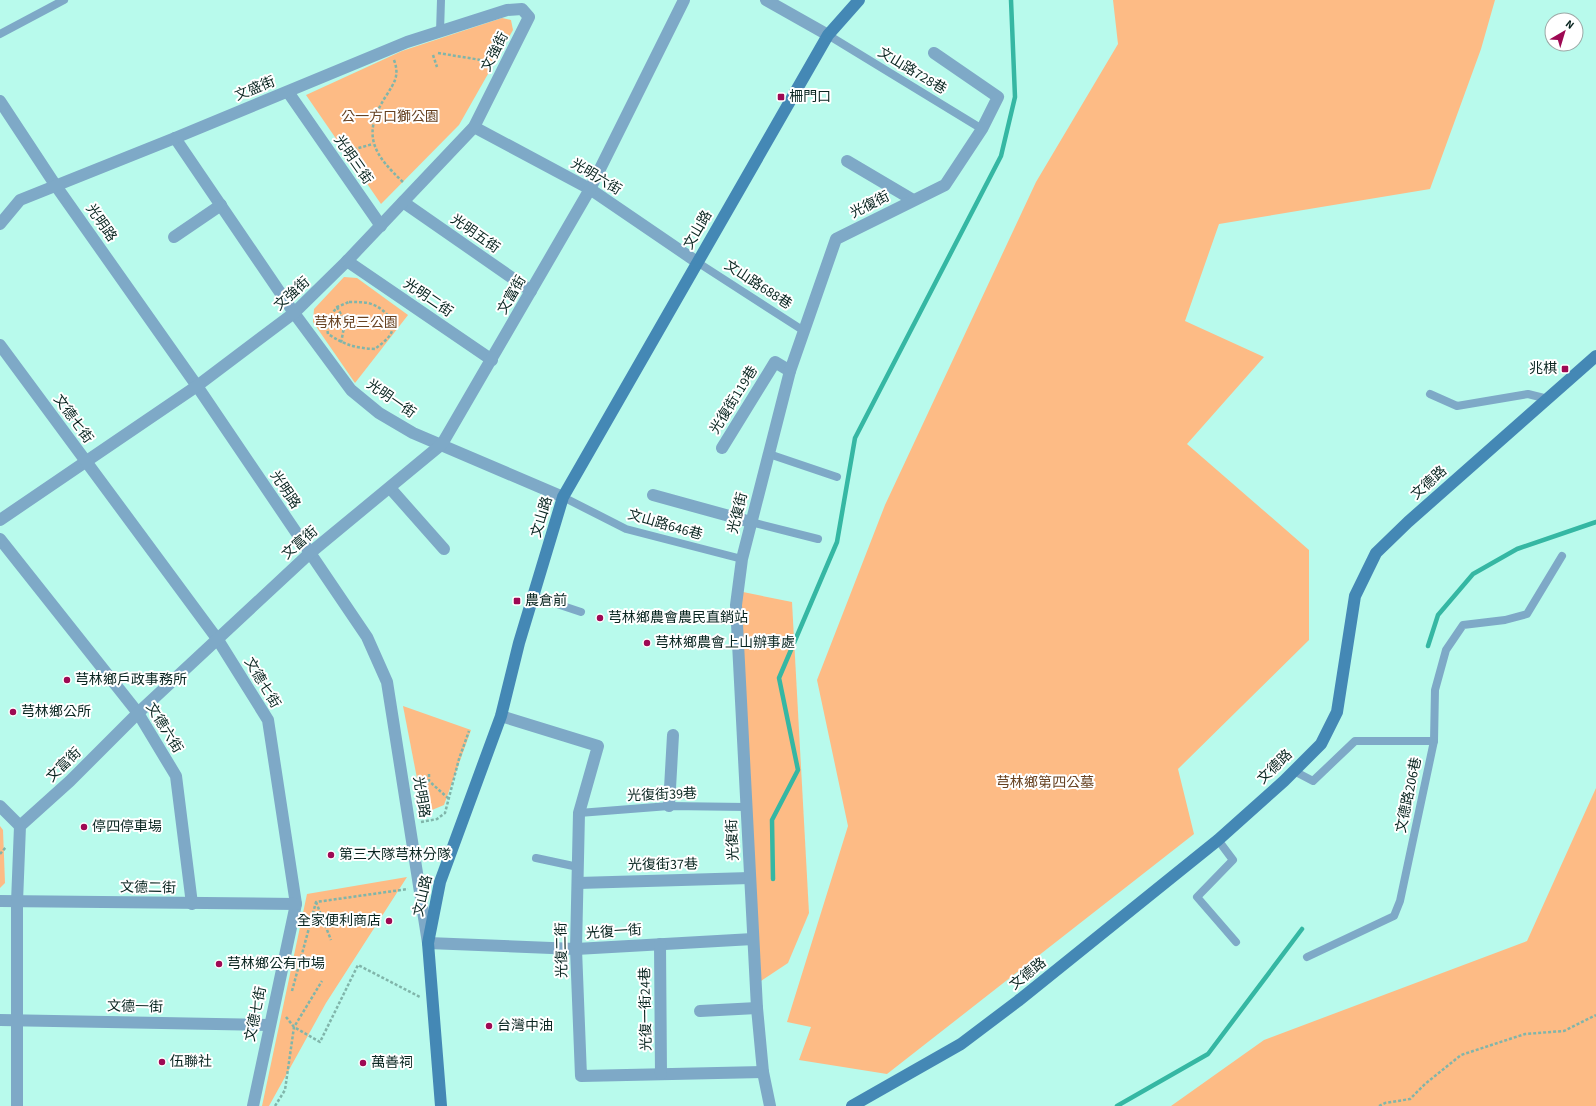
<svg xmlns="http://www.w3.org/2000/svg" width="1596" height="1106" viewBox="0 0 1596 1106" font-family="'Source Sans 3','Noto Sans TC',sans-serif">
<rect width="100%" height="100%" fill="#b8faec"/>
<g fill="#fdbb85">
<path d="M1113,0h382l-14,49 -51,140 -211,35 -34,97 79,36 -77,87 122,106v90l-131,129 16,65 -307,240 -88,-14 12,-33 -24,-5 61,-196 -31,-146 68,-175 151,-323 82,-138z"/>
<path d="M502,18l9,2 2,10 -54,95 -78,79 -75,-109 96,-44z"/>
<path d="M344,277l13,1 51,37 -53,68 -42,-61 1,-13z"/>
<path d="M743,592l49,10 17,311 -21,50 -30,20 -19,-372z"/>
<path d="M403,706l68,24 -27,75 -12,5 -11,-11z"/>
<path d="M1596,788v318h-425l93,-66 263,-99z"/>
<path d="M0,826l3,4 2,53 -5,5z"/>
<path d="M407,877l-81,126 -57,103h-7l45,-212z"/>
</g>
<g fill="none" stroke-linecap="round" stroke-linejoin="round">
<g stroke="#35b7a3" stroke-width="4.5">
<path d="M1428,646l10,-31 35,-41 44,-25 79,-27"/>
<path d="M773,879l-1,-59 26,-50 -19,-92 58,-136 18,-104 146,-282 14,-59 -4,-97"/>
<path d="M1117,1106l91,-52 94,-125"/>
</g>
<g stroke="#80b5aa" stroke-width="2.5" stroke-dasharray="3 2" stroke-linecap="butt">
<path d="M438,53l49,8"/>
<path d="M433,55l4,12"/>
<path d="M394,60c6,16 0,23 -8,36 -25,39 -13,58 18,87"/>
<path d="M344,152l29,-8"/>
<path d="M349,302c7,0 13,0 19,1 11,2 29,16 24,28 -3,8 -11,13 -17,18 -20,-1 -30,-4 -47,-15l-2,-12 11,-15z"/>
<path d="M337,307l8,15 -4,21"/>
<path d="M429,774v7l20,18"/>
<path d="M421,822l16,-3 8,-6 14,-54 10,-28"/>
<path d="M0,854l6,-7"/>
<path d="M316,902l15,38"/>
<path d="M292,991l24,-89 92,-13"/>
<path d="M286,1017l8,10 26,15 38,-77 62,32"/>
<path d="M275,1106l10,-16 9,-63 28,-46"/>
<path d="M1379,1106l6,-3 25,-4 15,-15 36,-29 64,-21 39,-3 32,-16"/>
</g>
<g stroke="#7ea9c7" stroke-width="8">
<path d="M440,32l1,-32"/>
<path d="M0,34l64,-34"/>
<path d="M828,35l154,94"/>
<path d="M697,262l107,69"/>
<path d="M1430,394l27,12 71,-12 20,5"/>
<path d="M769,454l68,23"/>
<path d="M563,497l63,32 116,30"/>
<path d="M751,522l67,17"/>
<path d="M533,596l48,16"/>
<path d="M1434,741l1,-51 11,-40 17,-25 42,-5 22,-6 35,-58"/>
<path d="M1294,771l19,10 42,-40h79l-34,160 -6,15 -87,41"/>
<path d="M579,813l90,-7 77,1"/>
<path d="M1218,840l15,20 -36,37 39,45"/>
<path d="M536,858l42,9"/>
</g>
<g stroke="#7ea9c7" stroke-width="12">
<path d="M766,0l62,35"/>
<path d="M288,92l93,134"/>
<path d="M0,101l56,85 141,200 170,251 20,45 41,261 148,6 177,-10"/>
<path d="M474,127l116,62 107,73"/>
<path d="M175,138l119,175 57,77 28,23 34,20 150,64"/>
<path d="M847,161l66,39"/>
<path d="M403,202l128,89"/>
<path d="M0,224l20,-24 155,-62 232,-96 100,-32 15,-1 7,8 -55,110 -127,134 -53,52 -97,73 -197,134"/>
<path d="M174,237l47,-32"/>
<path d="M347,261l145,99"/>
<path d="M0,345l218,295 50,80 28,184 -43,202"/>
<path d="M722,448l53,-86 15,9"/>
<path d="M390,488l54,61"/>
<path d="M653,495l98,27"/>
<path d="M0,539l138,174 38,63 16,128"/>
<path d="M501,716l97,30 -19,67 -3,136 5,127 182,-4"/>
<path d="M0,806l20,20"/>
<path d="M669,806l4,-71"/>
<path d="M578,883l172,-5"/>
<path d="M0,901l296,3"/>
<path d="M660,944l1,130"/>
<path d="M700,1011l57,-3"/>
<path d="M0,1020l269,5"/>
<path d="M17,1106v-204l3,-76 50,-45 68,-68 172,-160 132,-109 148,-255 94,-189"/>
<path d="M770,1106l-7,-34 -6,-64 -21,-403 6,-46 48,-188 46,-132 109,-54 37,-56 16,-32 -64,-44"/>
</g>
<g stroke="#4488b5" stroke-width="12">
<path d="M441,1106l-13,-163 12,-61 61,-166 18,-73 44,-146 265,-462 31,-35"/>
<path d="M852,1106l109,-62 57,-43 200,-161 66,-59 37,-37 16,-32 18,-116 21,-43 32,-31 188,-166"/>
</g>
</g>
<g fill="#9e0953" stroke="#fff" stroke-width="1.5">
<rect x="777" y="93" width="8" height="8" rx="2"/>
<rect x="1561" y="365" width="8" height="8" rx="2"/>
<rect x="513" y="597" width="8" height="8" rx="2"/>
<circle cx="600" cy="618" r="4"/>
<circle cx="647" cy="643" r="4"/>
<circle cx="67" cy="680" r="4"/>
<circle cx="13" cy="712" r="4"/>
<circle cx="84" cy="827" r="4"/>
<circle cx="331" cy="855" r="4"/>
<circle cx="389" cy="921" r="4"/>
<circle cx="219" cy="964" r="4"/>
<circle cx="489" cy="1026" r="4"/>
<circle cx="162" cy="1062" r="4"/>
<circle cx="363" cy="1063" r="4"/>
</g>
<g text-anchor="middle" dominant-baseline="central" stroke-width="4" stroke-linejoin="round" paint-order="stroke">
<g font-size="14" fill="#092520" stroke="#fff">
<text transform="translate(495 52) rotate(-63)">文強街</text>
<text transform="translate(912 71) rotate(31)">文山路728巷</text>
<text transform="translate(255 89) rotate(-22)">文盛街</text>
<text transform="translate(353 160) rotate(55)">光明三街</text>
<text transform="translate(596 177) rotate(31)">光明六街</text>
<text transform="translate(870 205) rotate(-27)">光復街</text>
<text transform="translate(101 223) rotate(55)">光明路</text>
<text transform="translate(698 230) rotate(-60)">文山路</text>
<text transform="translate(475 234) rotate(35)">光明五街</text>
<text transform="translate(758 285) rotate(33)">文山路688巷</text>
<text transform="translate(292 294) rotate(-42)">文強街</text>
<text transform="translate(512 295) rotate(-60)">文富街</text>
<text transform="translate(428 298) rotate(34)">光明二街</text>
<text transform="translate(391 399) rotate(35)">光明一街</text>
<text transform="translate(734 400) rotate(-58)">光復街119巷</text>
<text transform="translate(73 419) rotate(54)">文德七街</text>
<text transform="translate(1429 483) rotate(-42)">文德路</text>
<text transform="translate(285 490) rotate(56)">光明路</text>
<text transform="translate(738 513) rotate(-76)">光復街</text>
<text transform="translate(542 517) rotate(-73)">文山路</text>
<text transform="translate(665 525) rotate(16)">文山路646巷</text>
<text transform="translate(300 543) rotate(-41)">文富街</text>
<text transform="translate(262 683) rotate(59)">文德七街</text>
<text transform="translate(164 728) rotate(58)">文德六街</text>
<text transform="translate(64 765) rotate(-44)">文富街</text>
<text transform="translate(1275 767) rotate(-44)">文德路</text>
<text transform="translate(662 795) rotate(-2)">光復街39巷</text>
<text transform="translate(1409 795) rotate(-78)">文德路206巷</text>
<text transform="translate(421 797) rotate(81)">光明路</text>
<text transform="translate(733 840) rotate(-93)">光復街</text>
<text transform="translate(663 865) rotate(-1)">光復街37巷</text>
<text transform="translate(148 888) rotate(1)">文德二街</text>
<text transform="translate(423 896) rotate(-77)">文山路</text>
<text transform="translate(614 932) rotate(-4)">光復一街</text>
<text transform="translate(562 950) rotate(-91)">光復二街</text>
<text transform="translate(1028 974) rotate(-39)">文德路</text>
<text transform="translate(135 1007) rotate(1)">文德一街</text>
<text transform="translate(646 1009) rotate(-91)">光復一街24巷</text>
<text transform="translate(256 1014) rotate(-78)">文德七街</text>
</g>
<g font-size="14" fill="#092520" stroke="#fff" text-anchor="start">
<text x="789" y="97">柵門口</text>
<text x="1557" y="369" text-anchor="end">兆棋</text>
<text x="525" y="601">農倉前</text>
<text x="608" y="618">芎林鄉農會農民直銷站</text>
<text x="655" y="643">芎林鄉農會上山辦事處</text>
<text x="75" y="680">芎林鄉戶政事務所</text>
<text x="21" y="712">芎林鄉公所</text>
<text x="92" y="827">停四停車場</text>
<text x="339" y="855">第三大隊芎林分隊</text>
<text x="381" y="921" text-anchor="end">全家便利商店</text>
<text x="227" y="964">芎林鄉公有市場</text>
<text x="497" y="1026">台灣中油</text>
<text x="170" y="1062">伍聯社</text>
<text x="371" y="1063">萬善祠</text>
</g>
<g font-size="14" fill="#674222" stroke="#fff">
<text x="390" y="117">公一方口獅公園</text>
<text x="356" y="323">芎林兒三公園</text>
<text x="1045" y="783">芎林鄉第四公墓</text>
</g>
</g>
<g transform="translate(1564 32) rotate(38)"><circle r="19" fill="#ffffff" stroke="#9da8a6"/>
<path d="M0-3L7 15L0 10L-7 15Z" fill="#9e0953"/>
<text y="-6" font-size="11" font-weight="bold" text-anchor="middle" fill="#092520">N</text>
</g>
</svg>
